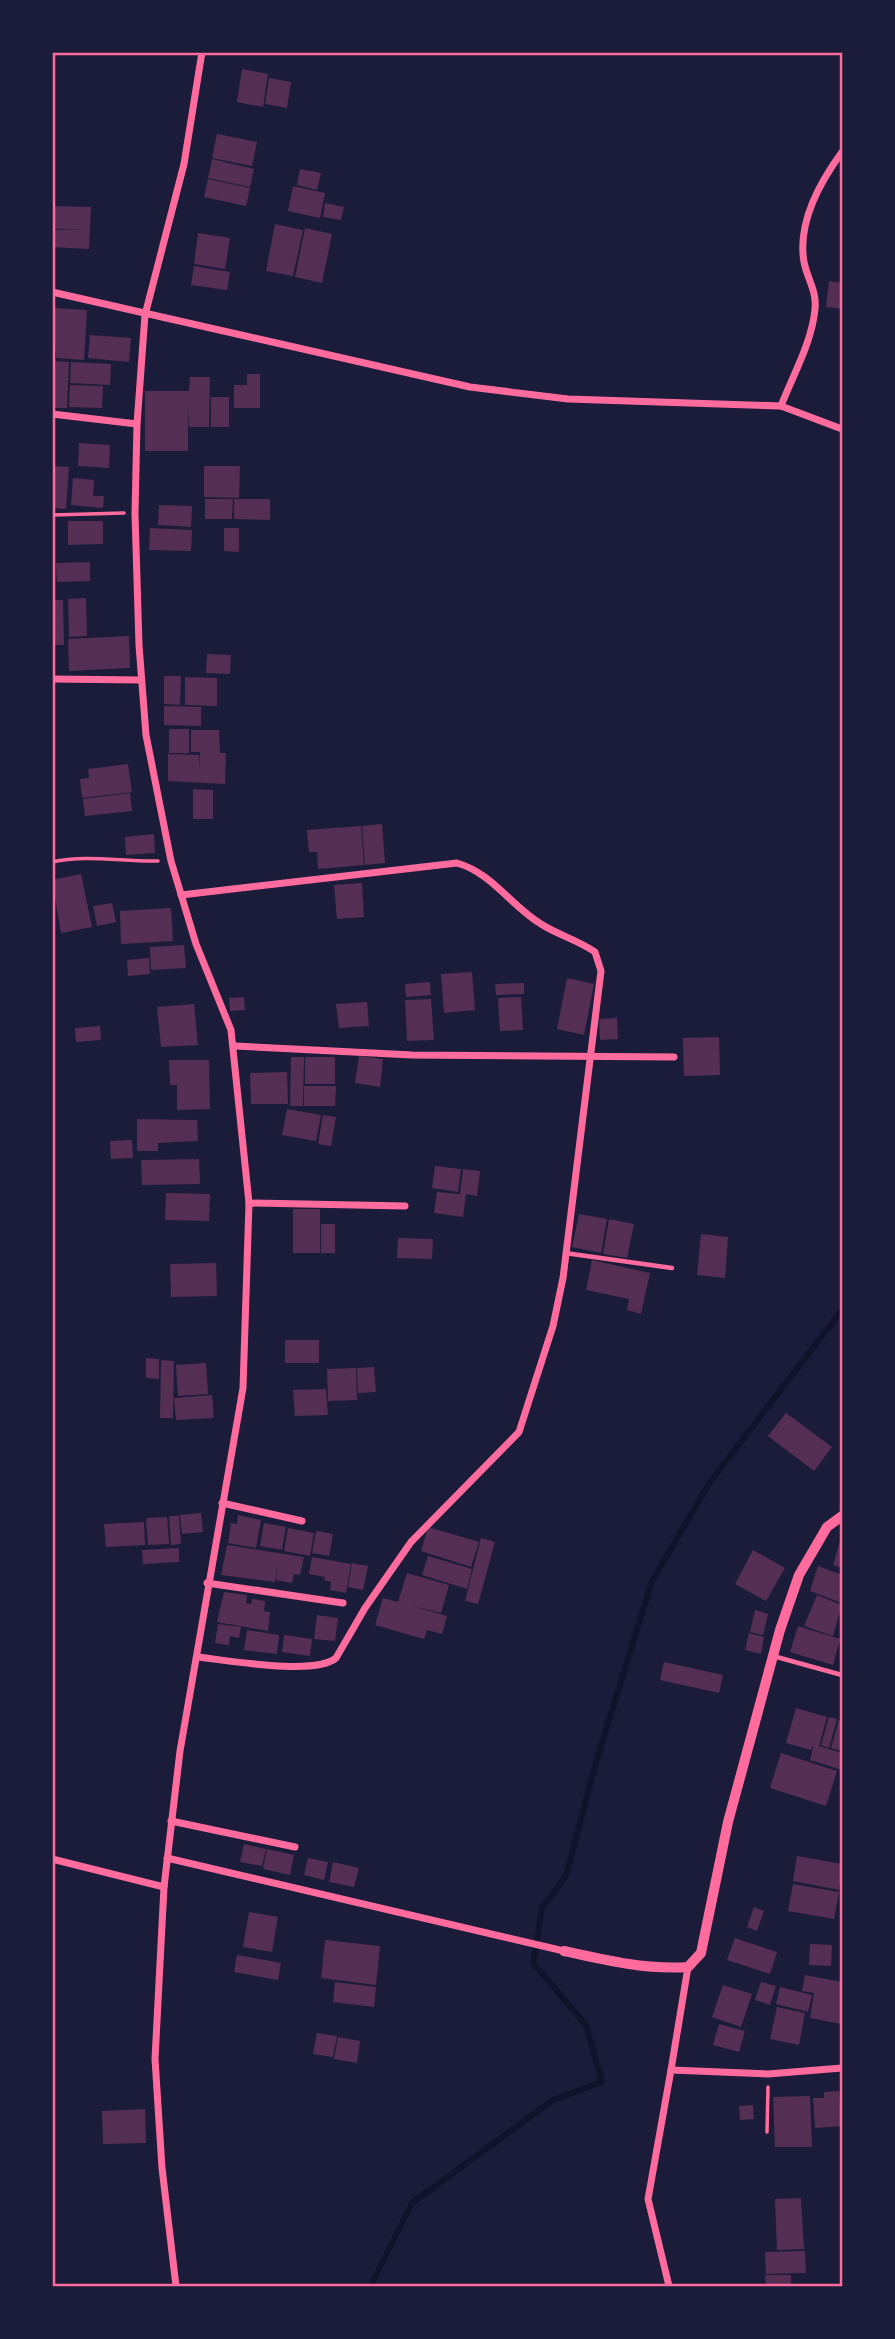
<svg xmlns="http://www.w3.org/2000/svg" width="895" height="2339" viewBox="0 0 895 2339" font-family="Arial,sans-serif">
<rect width="100%" height="100%" fill="#1b1b3a"/>
<g fill="none" stroke-linecap="round" stroke-linejoin="round">
<path stroke="#12122b" stroke-width="6" d="M373,2286v-5l39,-78 141,-103 49,-18 -16,-57 -53,-62 9,-55 24,-32 30,-114 56,-181 58,-99 132,-172"/>
</g>
<g fill="#542f53">
<path d="M242,69l26,5 -5,33 -26,-5z"/>
<path d="M269,78l22,4 -4,26 -22,-4z"/>
<path d="M217,134l40,8 -5,24 -40,-8z"/>
<path d="M212,159l42,10 -4,18 -42,-9z"/>
<path d="M300,169l21,4 -4,17 -20,-5z"/>
<path d="M208,179l42,9 -4,18 -42,-9z"/>
<path d="M293,186l32,7 -5,25 -32,-7z"/>
<path d="M325,203l19,4 -3,13 -18,-3z"/>
<path d="M52,206l39,1 -2,42 -37,-2v-17h35l-35,-1z"/>
<path d="M275,224l28,6 -10,46 -27,-5z"/>
<path d="M305,228l27,6 -10,49 -27,-6z"/>
<path d="M198,233l32,5 -5,31 -31,-5z"/>
<path d="M194,266l36,6 -3,18 -36,-5z"/>
<path d="M829,281l13,2v26l-16,-2z"/>
<path d="M52,308l35,2 -3,50 -28,-2z"/>
<path d="M90,335l41,3 -2,24 -41,-4z"/>
<path d="M52,361l17,1 -2,46h-15z"/>
<path d="M71,362l40,2 -1,21 -40,-2z"/>
<path d="M247,374h13v34h-26v-23h13z"/>
<path d="M190,377h20l-1,50h-20l-1,-21v45h-43v-60h44z"/>
<path d="M70,385l33,1 -1,22 -33,-1z"/>
<rect x="211" y="397" width="18" height="30"/>
<path d="M79,443l31,2 -1,23 -31,-2z"/>
<path d="M52,466l17,1 -3,42 -14,-1z"/>
<path d="M204,466h36l-1,32 -35,-1z"/>
<path d="M73,478l21,2 -1,16h11l-1,12 -32,-3z"/>
<path d="M205,499h28l-1,20h-27z"/>
<path d="M234,499h36v21l-36,-1z"/>
<path d="M159,505l33,1 -1,21 -33,-2z"/>
<path d="M68,521h35v23l-35,1z"/>
<path d="M150,528l42,2 -1,21 -42,-1z"/>
<path d="M224,528h15v24l-15,-1z"/>
<path d="M90,562v19l-33,1 -1,-19z"/>
<path d="M86,598l1,38 -18,1 -1,-38z"/>
<path d="M52,600h11l1,45h-12z"/>
<path d="M129,636l1,32 -61,3 -1,-32z"/>
<path d="M207,654l24,1 -1,19 -24,-1z"/>
<path d="M164,676h17l-1,29 -16,-1z"/>
<path d="M185,677l32,1v28l-32,-1z"/>
<path d="M164,706l37,1v19l-37,-1z"/>
<rect x="169" y="729" width="20" height="24"/>
<path d="M191,730h28l1,23h6l-1,31 -57,-3v-27l31,1 1,13v-16h-9z"/>
<path d="M128,764l4,28 -50,6 -2,-19 9,-1 -1,-9z"/>
<path d="M193,789l20,1v29h-20z"/>
<path d="M130,793l2,18 -47,5 -2,-17z"/>
<path d="M382,824l3,39 -20,2 -3,-39z"/>
<path d="M361,826l3,39 -46,4 -1,-17h-8l-2,-22z"/>
<path d="M154,834l1,19 -29,2 -1,-18z"/>
<path d="M81,874l11,53 -31,6 -9,-53z"/>
<path d="M362,883l2,34 -27,2 -3,-34z"/>
<path d="M112,903l4,19 -19,4 -4,-20z"/>
<path d="M171,908l2,33 -52,3 -1,-33z"/>
<path d="M184,945l2,23 -35,2 -1,-23z"/>
<path d="M149,958l1,16 -22,2 -1,-16z"/>
<path d="M472,972l3,38 -31,3 -3,-39z"/>
<path d="M567,978l27,6 -10,51 -27,-6z"/>
<path d="M430,982l1,13 -25,2 -1,-13z"/>
<path d="M524,983v11l-28,1 -1,-11z"/>
<path d="M244,997l1,13 -15,1 -1,-13z"/>
<path d="M521,997l2,33 -23,1 -2,-33z"/>
<path d="M431,999l3,41 -27,1 -2,-41z"/>
<path d="M367,1002l2,24 -30,2 -3,-24z"/>
<path d="M194,1004l4,41 -37,2 -4,-40z"/>
<path d="M617,1018l1,21 -18,1 -1,-21z"/>
<path d="M100,1026l1,14 -25,2 -1,-14z"/>
<path d="M719,1037l1,38 -36,1 -1,-38z"/>
<path d="M359,1056l24,3 -3,28 -25,-4z"/>
<path d="M291,1057h13l-1,49h-13z"/>
<rect x="305" y="1057" width="30" height="27"/>
<path d="M169,1060h40l1,49 -33,1v-25h-7z"/>
<path d="M287,1072l1,32h-37l-1,-31z"/>
<path d="M304,1086h32l-1,20h-31z"/>
<path d="M287,1109l34,6 -5,26 -34,-6z"/>
<path d="M323,1115l13,2 -5,29 -13,-2z"/>
<path d="M137,1119l60,1 1,21 -40,2v8h-21z"/>
<path d="M132,1140l1,18 -22,1 -1,-18z"/>
<path d="M199,1159l1,25 -58,1 -1,-25z"/>
<path d="M435,1166l26,3 -3,23 -26,-4z"/>
<path d="M463,1169l17,2 -3,25 -11,-2 -3,23 -29,-4 3,-21 23,2z"/>
<path d="M166,1193l44,1 -1,27 -44,-1z"/>
<rect x="293" y="1209" width="27" height="44"/>
<path d="M579,1214l28,5 -6,34 -29,-6z"/>
<path d="M609,1219l25,5 -7,34 -24,-4z"/>
<rect x="321" y="1224" width="14" height="29"/>
<path d="M701,1234l27,3 -3,41 -28,-3z"/>
<path d="M398,1238l35,1 -1,20 -35,-1z"/>
<path d="M592,1260l58,13 -9,41 -14,-4 2,-11 -43,-9z"/>
<path d="M216,1263l1,33 -46,1 -1,-33z"/>
<rect x="285" y="1340" width="34" height="23"/>
<path d="M146,1358l13,1v20l-13,-1z"/>
<path d="M161,1360l13,1 -1,57h-13z"/>
<path d="M206,1363l2,31 -30,2 -2,-31z"/>
<path d="M374,1367l2,25 -18,1 -1,-25z"/>
<path d="M356,1368l1,32 -29,1 -1,-32z"/>
<path d="M326,1389l2,26 -33,1 -2,-26z"/>
<path d="M212,1395l2,23 -38,2 -2,-22z"/>
<path d="M786,1413l46,34 -18,24 -46,-35z"/>
<path d="M201,1513l2,19 -21,2 -2,-19z"/>
<path d="M238,1515l23,5 -5,28 -28,-5 3,-20 6,1z"/>
<path d="M169,1516h10l2,28 -10,1z"/>
<path d="M167,1517l2,27 -21,1 -2,-27z"/>
<path d="M144,1522l1,23 -39,2 -2,-23z"/>
<path d="M264,1523l22,4 -4,23 -22,-4z"/>
<path d="M428,1527l51,15 -8,25 -50,-16z"/>
<path d="M288,1528l26,5 -4,23 -26,-5z"/>
<path d="M316,1531l17,3 -4,22 -17,-3z"/>
<path d="M481,1538l14,4 -17,62 -13,-3z"/>
<path d="M840,1541l2,1v26l-9,-3z"/>
<path d="M227,1545l77,12 -4,18 -6,-1 -2,9 -16,-3 2,-18 -3,20 -54,-7z"/>
<path d="M179,1548v14l-36,2 -1,-14z"/>
<path d="M753,1550l32,18 -19,33 -31,-17z"/>
<path d="M428,1556l44,13 -5,20 -45,-14z"/>
<path d="M312,1557l39,7 -5,29 -16,-3 1,-8 -7,-2 1,-3 -16,-3z"/>
<path d="M352,1563l16,3 -5,24 -15,-3z"/>
<path d="M818,1566l24,9v28l-32,-12z"/>
<path d="M407,1573l42,12 -8,28 -33,-8 39,11 -5,18 -15,-4 -3,9 -49,-14 8,-27 15,4z"/>
<path d="M224,1592l23,3 -1,8 5,1 1,-5 13,2 -1,10 6,1 -2,19 -51,-9z"/>
<path d="M817,1595l25,10 -9,31 -29,-10z"/>
<path d="M755,1610l13,4 -5,21 -13,-3z"/>
<path d="M317,1615l21,3 -3,23 -21,-2z"/>
<path d="M218,1624l23,3 -2,11 -9,-2 -1,9 -14,-2z"/>
<path d="M798,1626l42,13 -7,26 -43,-13z"/>
<path d="M247,1630l32,5 -2,19 -33,-4z"/>
<path d="M749,1633l15,4 -3,17 -16,-4z"/>
<path d="M284,1635l28,4 -2,17 -28,-4z"/>
<path d="M664,1662l59,13 -4,18 -59,-13z"/>
<path d="M796,1708l31,9 -8,29 23,7v17l-32,-10 4,-16 -3,6 -25,-7z"/>
<path d="M829,1717l8,2 -8,29 -8,-3z"/>
<path d="M839,1720l3,1v30l-11,-3z"/>
<path d="M781,1753l56,18 -11,35 -56,-18z"/>
<path d="M244,1844l22,5 -4,17 -22,-4z"/>
<path d="M267,1849l27,6 -4,20 -27,-6z"/>
<path d="M797,1856l45,8 -3,26 -46,-9z"/>
<path d="M308,1858l20,4 -4,18 -20,-5z"/>
<path d="M333,1862l26,6 -5,19 -25,-5z"/>
<path d="M793,1884l46,8 -5,27 -46,-8z"/>
<path d="M754,1907l10,4 -7,20 -10,-4z"/>
<path d="M249,1912l29,5 -6,35 -29,-5z"/>
<path d="M735,1938l42,14 -7,22 -43,-14z"/>
<path d="M325,1940l55,6 -4,39 -55,-7z"/>
<path d="M810,1944l22,1 -1,21 -22,-1z"/>
<path d="M237,1955l44,8 -3,17 -44,-8z"/>
<path d="M805,1975l37,7 -1,42 -31,-6 4,-25 -12,-2z"/>
<path d="M335,1982l41,5 -2,20 -41,-5z"/>
<path d="M761,1982l15,4 -6,19 -15,-5z"/>
<path d="M723,1985l29,9 -11,33 -29,-10z"/>
<path d="M780,1987l32,8 -4,17 -32,-8z"/>
<path d="M777,2007l28,6 -6,32 -29,-6z"/>
<path d="M719,2024l26,7 -6,21 -26,-7z"/>
<path d="M317,2033l20,3 -4,21 -20,-3z"/>
<path d="M338,2037l22,4 -3,22 -23,-4z"/>
<path d="M839,2091l3,35 -27,2 -2,-30h11v-6z"/>
<path d="M810,2096l2,51h-37l-2,-50z"/>
<path d="M753,2105l1,14 -14,1 -1,-14z"/>
<path d="M145,2109l1,34 -43,1 -1,-33z"/>
<path d="M801,2198l3,51 -27,1 -2,-51z"/>
<path d="M805,2251l1,22 -40,1 -1,-22z"/>
<path d="M765,2275h26v11h-25z"/>
</g>
<g fill="none" stroke-linecap="round" stroke-linejoin="round">
<g stroke="#ff6b9d" stroke-width="3.5">
<path d="M52,515l72,-2"/>
<path d="M52,862c35,-8 71,0 106,-1"/>
<path d="M767,2132l1,-45"/>
</g>
<g stroke="#ff6b9d" stroke-width="4.5">
<path d="M565,1253l107,15"/>
<path d="M773,1656l69,19"/>
</g>
<g stroke="#ff6b9d" stroke-width="7">
<path d="M52,292l418,95 98,12 213,7 61,23"/>
<path d="M781,406c12,-31 31,-64 34,-97 2,-18 -8,-31 -11,-47 -7,-40 16,-80 38,-110"/>
<path d="M52,414l85,10"/>
<path d="M52,679l89,1"/>
<path d="M181,895l276,-32c35,10 54,43 84,61 17,11 37,16 54,28l6,19 -38,307 -10,48 -34,106 -108,110 -46,66 -29,50c-21,18 -110,2 -139,-1"/>
<path d="M235,1046l177,9 262,2"/>
<path d="M249,1203l156,3"/>
<path d="M222,1503l80,18"/>
<path d="M207,1583l136,20"/>
<path d="M171,1821l124,26"/>
<path d="M167,1858l397,93"/>
<path d="M52,1859l112,28"/>
<path d="M688,1967l-17,103 97,4 74,-6"/>
<path d="M176,2286l-14,-118 -7,-109 9,-172 16,-136 63,-363 6,-185 -18,-173 -35,-86 -25,-83 -25,-126 -7,-90 -4,-131 2,-90 8,-109 39,-151 18,-112"/>
<path d="M669,2286l-21,-87 23,-129"/>
</g>
<path stroke="#ff6b9d" stroke-width="10" d="M564,1951c40,9 83,19 124,16l13,-14 27,-131 52,-192 19,-55 28,-48 15,-11"/>
</g>
<rect width="895" height="2339" fill="none" stroke="#1b1b3a" stroke-width="108"/>
<rect x="54" y="54" width="787" height="2231" fill="none" stroke="#ff6b9d" stroke-width="2.5"/>
</svg>
